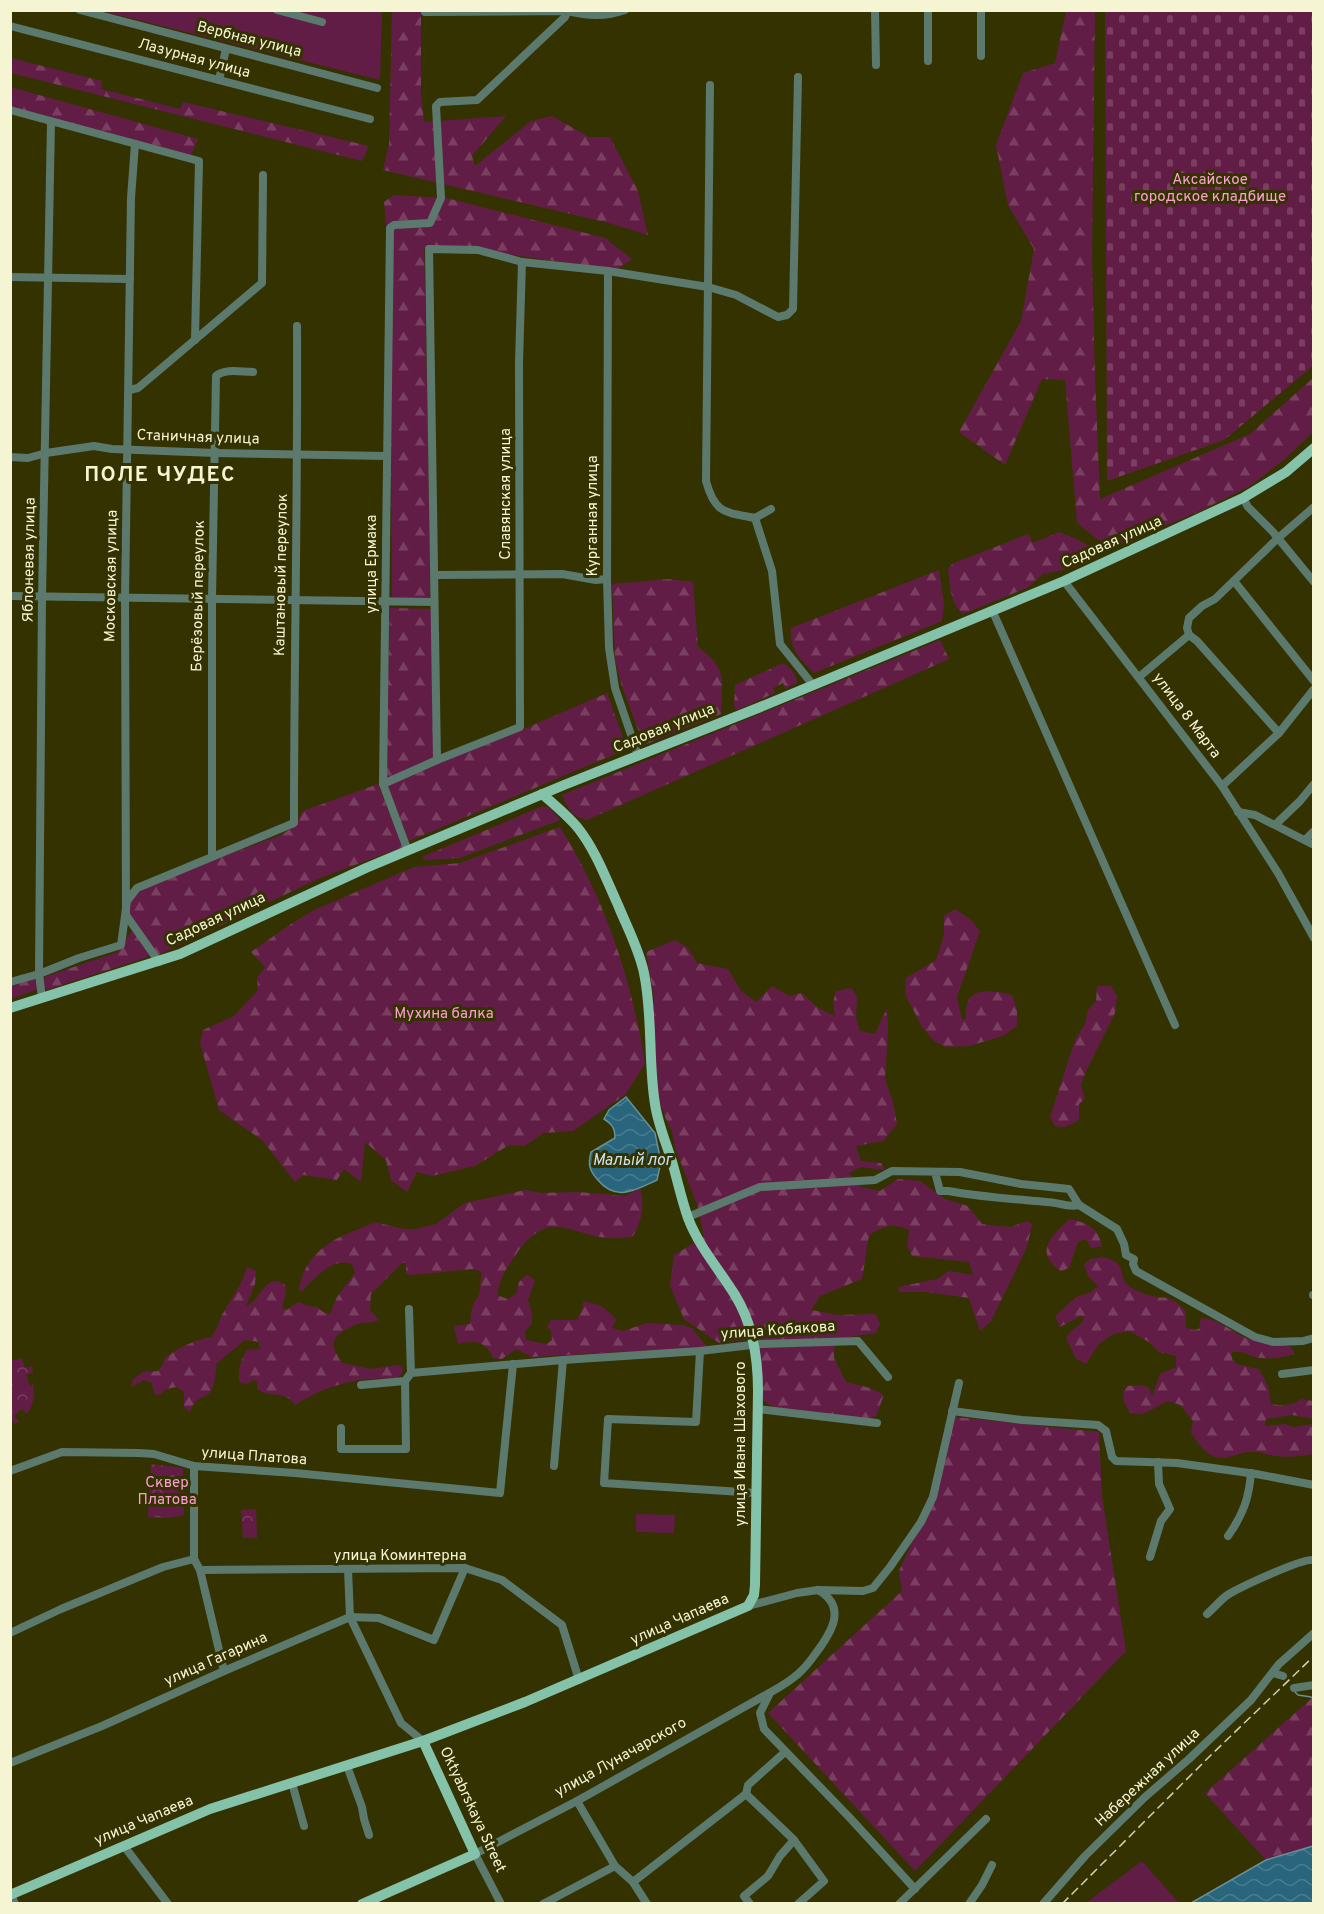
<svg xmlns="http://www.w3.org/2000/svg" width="1324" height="1914" viewBox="0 0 1324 1914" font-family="Overpass,sans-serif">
<defs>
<pattern id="forest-firs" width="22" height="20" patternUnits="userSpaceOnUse" patternTransform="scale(1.5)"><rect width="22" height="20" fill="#621d46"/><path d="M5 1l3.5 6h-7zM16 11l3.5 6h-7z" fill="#793e60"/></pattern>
<pattern id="cemetery-stones" width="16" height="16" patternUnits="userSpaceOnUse" patternTransform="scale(1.5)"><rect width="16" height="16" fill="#621d46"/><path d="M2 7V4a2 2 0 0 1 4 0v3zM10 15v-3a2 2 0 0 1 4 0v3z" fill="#793e60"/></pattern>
<pattern id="park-crowns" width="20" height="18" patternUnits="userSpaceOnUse" patternTransform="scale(1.5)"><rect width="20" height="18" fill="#621d46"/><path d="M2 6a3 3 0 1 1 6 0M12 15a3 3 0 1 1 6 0" fill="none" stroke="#793e60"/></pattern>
<pattern id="water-waves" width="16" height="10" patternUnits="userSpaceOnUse" patternTransform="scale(1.5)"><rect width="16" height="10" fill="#29667e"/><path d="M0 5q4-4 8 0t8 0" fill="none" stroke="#497c8f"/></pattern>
</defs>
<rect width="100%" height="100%" fill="#343200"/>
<g fill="#621d46">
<path d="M102,11h280l-2,69z"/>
<path d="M636,1514l39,1 -1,18 -38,-1z"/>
<path d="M1142,1861l37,42h-93z"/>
</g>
<g fill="url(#forest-firs)">
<path d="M392,11h29v83l3,28 82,-6 -34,40 3,10 56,-45 21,-5 37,21h21l28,54 10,44 -39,-12 -226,-53 6,-26z"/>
<path d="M1066,11h29l-3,245 3,121 5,122 150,-65 63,-56v54l-27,26 -36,28 -48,24 -84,36 -17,-4 -24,-19 -12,-143 -23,-1 -37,86 -46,-33 62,-111 13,-72 -26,-44 -12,-60 27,-72 32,-10z"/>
<path d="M11,58l91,23 -1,8 79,20 3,-7 186,44 -7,15 -351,-88z"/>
<path d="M10,87l188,52 -7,16 -116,-31 -64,-15z"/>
<path d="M394,195l52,3 159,40 27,21 -13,9 -23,-1 -125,-18 -47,-1 4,189 2,162 -38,-2 -2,-323 -6,-72z"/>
<path d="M1059,532c14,6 31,10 38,25l-24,11 -30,6 -14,13 -66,27c-13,-11 -13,-29 -15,-45l4,-5 76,-30 5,9z"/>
<path d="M939,570l5,34 -2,17 -128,52c-14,-14 -25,-24 -23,-45z"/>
<path d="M668,579l25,3 5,65c30,22 24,32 23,67l-77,31 -22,-58 -7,-28 -3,-75z"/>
<path d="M390,608l43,1v149l-48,22z"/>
<path d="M940,640l9,19 -362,161c-16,-4 -19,-11 -25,-25z"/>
<path d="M783,663l9,7 6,12 -12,7 -3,-6 -10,5 2,5 -38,17 -3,-4 1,-21z"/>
<path d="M607,693l20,56 -218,92 -22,-56 49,-22 88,-34z"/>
<path d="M378,784l25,63 -83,31 -162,77 -30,-43 3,-11 6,-8 26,-14 118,-44 14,-9 8,-15z"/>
<path d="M543,806l7,2 10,12 -100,38 -35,2 -3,-3z"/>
<path d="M560,827c45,71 72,154 85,236l-19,31 -53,37 -29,2 -20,13 -15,-1 -34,21 -43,10 -15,-4 -10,20 -16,-12 -5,-20 -21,-18 -4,40 -17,-13 -7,11 -34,-5 -8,7 -32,-41 -44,-31 -19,-67 3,-13 31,-14 24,-26 -1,-12 8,-11 -14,-15 40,-28 21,-13 102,-44 46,-4z"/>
<path d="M955,909l16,11 9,11 -23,66 5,23 4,-1c0,-4 -1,-11 1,-15 5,-19 32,-12 45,-9l5,15v16l-14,10 -34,10 -23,1 -12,-6 -12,-14 -17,-33 1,-16 30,-18 8,-25v-19z"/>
<path d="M132,930l18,22 -2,5 -99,32h-6v-10l4,-3 71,-24z"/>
<path d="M675,940l13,8 9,15 31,6 13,22 15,11 16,-16 17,10 13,-3 16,15 17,8 -2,-14 3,-11 15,-3 6,8 -1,21 4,14 15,3 12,-26 1,23 -3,48 8,23 4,22 -14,17 -27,5 5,15 20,2 4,7 -24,-3 -12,6 12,14 19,4 18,-12 22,2 25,18 23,7 14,18 28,3 18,-6 4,3 -5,23 -11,23 -25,51 -11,10 -11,-33 -43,-6h-27l-1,-4 5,-2 34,-7 12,-8 24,4 -4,-13 -57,-6 -5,-11 2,-15c-19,-8 -24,-4 -40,5l-7,44 -42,17 -9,14 26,5 38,-1 5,9 -4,10 -41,6 -1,19 12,24 24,6 14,7 -8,21 -8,3 -90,-9 -17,-11 -6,-60 -36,4 -35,-24 -14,-33 4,-31 30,-18 -6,-30 -23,-59 -3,-17 -7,-14 -6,-17 -9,-37 4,-65 -8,-46z"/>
<path d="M34,979l4,5v5l-27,10v-14z"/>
<path d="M1097,986h14l6,10 -2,17 -29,58 -5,14 4,14 -6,5v16l-14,7 -10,-1 -5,-9 25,-77 10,-16 3,-14 8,-9z"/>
<path d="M640,1188c5,16 2,33 -7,48 -12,3 -29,3 -42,-1 -12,-3 -28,-10 -41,-8 -14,3 -26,15 -33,26 -9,13 -18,25 -20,42l11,4 8,-5 3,-12 7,-7 4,1 5,5 -7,19 4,14v10l-7,7 1,9 20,4 6,-4 -1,-9 -4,-4 4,-7h26l6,-13v-5c14,0 25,7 33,18l-4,8 11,3 24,-8 36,2 9,3 15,19 -175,10 -16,-8 -14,10 -9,-1c-6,-17 -19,-18 -35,-14l-4,-18 16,-2c1,-10 1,-21 9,-28l3,-24 -9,-3 -61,6 -6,-1v-11h-4l-31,31 -1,16 9,10c-7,3 -12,2 -18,3 -5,1 -10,4 -14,6 -18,9 -16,18 -5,34l29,6 27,-4 5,3 -1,5 -5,5c-14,1 -29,0 -42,3 -22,4 -42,12 -60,24 -9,-15 -26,-7 -38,-16v-7l-3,-2 -7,4 -7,-1c-4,-11 2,-23 6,-33l14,-1 -1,-7 -14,-2 -28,23c-2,8 -1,22 -7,29 -8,9 -13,2 -20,20l-6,-5v-15l-7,-5 -11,2 -6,6 -6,-1 -2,-11 -8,-3 -13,7 2,-8 10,-7 15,-1 5,-7 1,-5c14,-11 30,-19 47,-22 6,-7 7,-14 11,-22 9,-16 20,-30 25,-48l9,4 -1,13 -9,22c15,-5 20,-36 39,-21l1,7 -4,16 5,2 6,-5 6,-3 9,4 9,1 6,5 7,2 7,-17 18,-24 -3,-9c-20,-7 -37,14 -50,27l-3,-1c3,-28 24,-47 50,-57 9,-4 17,-6 25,-11l30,7h11l21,-5 29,-21 60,-13 16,3 37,-1 48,4z"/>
<path d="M1070,1219c18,4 28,9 32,27l-11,2 -5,-9 -8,3 -9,26 -8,3c-29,-19 -8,-37 9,-52z"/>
<path d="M1103,1257c28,7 12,19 27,30 6,4 20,9 27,10 4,1 7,0 10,1 8,2 14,8 19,14v15l7,3 6,-1 2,-11c18,0 31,15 48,21 11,4 26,5 38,6l5,3 2,6c-12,4 -26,6 -39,3 -10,-3 -12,-6 -23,-5v7l5,5 22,5 9,17 3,18c12,2 20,2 31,-5l11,2v18l-21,-4 -26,4 -1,7 20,-2 8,3 20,-3v30c-12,2 -24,4 -37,2 -9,-1 -18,-5 -27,-4 -14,1 -22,10 -36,4 -10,-4 -15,-14 -22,-23l2,-12 -13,-16 -12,-4 -25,13 -13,-1 -6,-11 -1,-10 5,-6 13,-1 8,3 3,8 8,-22 16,-7v-11l-17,-4 -10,-10 -20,-11 -16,3 -14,10 -13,20 -10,-5 -10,-21c6,-10 15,-12 19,-21l-4,-1 -21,11 -5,-11 21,-19 15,-5 7,-6 -10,-10 -4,-12 7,-5z"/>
<path d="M955,1417l144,15 3,64 24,155 -211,220 -147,-158 134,-122 -3,-20 34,-74z"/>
<path d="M1312,1698l1,2v146l-47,14 -61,-67z"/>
</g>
<path fill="url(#cemetery-stones)" d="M1105,11h209l-1,355 -89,74 -117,41z"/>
<g fill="url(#park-crowns)">
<path d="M22,1358l3,10 7,-2 1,6 -7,3 4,11 3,-1c2,10 0,21 -6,29l-5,-5 -8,7 5,5 -4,3 -2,-3 -2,1v-61z"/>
<path d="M151,1464l32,4 1,47 -17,3 -19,-1z"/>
<path d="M256,1509l1,29h-14l-2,-28z"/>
</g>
<g fill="url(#water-waves)" stroke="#669198" stroke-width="1.5">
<path d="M626,1097l29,36 6,29 -4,18c-24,11 -41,22 -60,-1 -8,-9 -9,-15 -6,-27l24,-14c0,-10 -3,-14 -11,-19l5,-9z"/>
<path d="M1313,1846v57h-122l75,-43z"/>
</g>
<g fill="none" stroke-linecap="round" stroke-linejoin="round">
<path stroke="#669198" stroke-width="1.5" d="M1294,1691l4,4 13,2 3,2"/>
<g stroke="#5c796d" stroke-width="8">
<path d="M80,10l297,78"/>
<path d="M277,10l45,12"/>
<path d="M875,10l1,55"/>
<path d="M928,10v51"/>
<path d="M981,10v46"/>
<path d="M425,12l143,-1c20,5 37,6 57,-1"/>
<path d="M10,26l360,93"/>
<path d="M219,80l7,-31"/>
<path d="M710,85l-4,396c9,33 19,31 49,37l16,-9"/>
<path d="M10,110l189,51 -4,179"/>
<path d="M135,144l-4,54 -6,400 1,317 33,47"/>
<path d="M608,271l-1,308 2,69 6,40 23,67"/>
<path d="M10,277l120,2"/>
<path d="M129,390l9,-2 124,-105 1,-108"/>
<path d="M10,457l18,1 18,-5 48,-7 18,3 103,4 171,3"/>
<path d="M1243,498l5,9 25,25 41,50"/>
<path d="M755,518l17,53 8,73 33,41"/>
<path d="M435,575l127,-1 34,6 11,-1"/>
<path d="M1064,581l158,205 56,87 36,65"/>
<path d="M1234,581l80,100"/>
<path d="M10,596l423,6"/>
<path d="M993,612l182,413"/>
<path d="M1189,635l8,6 82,92"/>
<path d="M1139,677l50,-42 -2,-7 2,-10 13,-12 13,-7 62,-60 37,-32"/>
<path d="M437,760l-8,-511 49,1 44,12 86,9 100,16 28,8 42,22 9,-2 6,-6 5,-232"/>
<path d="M383,784l54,-24 83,-33 -1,-365 3,-100"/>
<path d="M1222,786l57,-53 35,-44"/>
<path d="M1238,812l17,3 59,30"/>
<path d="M1276,824l24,-23 14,-17"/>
<path d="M1305,840l9,-9"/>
<path d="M408,851l-25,-67 7,-556 4,-3 36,-2 11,-25 -5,-92 4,-4 37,-2 88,-83 3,-7"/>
<path d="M212,856v-257l4,-223c9,-8 25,-4 37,-4"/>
<path d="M10,982l29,-8 40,-16 42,-13 6,-44 10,-13 157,-65c0,-165 4,-331 3,-497"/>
<path d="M42,998l-3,-24 3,-377 9,-475"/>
<path d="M1079,1205l38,24 7,15 2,11 8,4 -1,5 3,7 119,66 18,5 30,-1 11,-3"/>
<path d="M688,1217l72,-30 115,-7 17,-9 68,1 61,12 48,5 10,16c-12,3 -21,-3 -32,-3 -34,-3 -66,-5 -99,-11h-8l-5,-19"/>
<path d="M1313,1295h1"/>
<path d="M409,1309l2,64"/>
<path d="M563,1360l137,-9"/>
<path d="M1282,1374l32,-4"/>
<path d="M361,1385l44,-4"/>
<path d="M758,1409l119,14"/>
<path d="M952,1411l70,9 76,5 8,6 6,26 4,4 61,2 79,11 58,11"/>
<path d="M341,1428v21h65l-1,-68 6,-8 152,-13 -9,106"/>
<path d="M194,1466v93l6,11 24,101"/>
<path d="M10,1471l52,-19 77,1 15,1 40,12 101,7 205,20 13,-129"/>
<path d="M756,1493l-152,-10 4,-64 88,3 4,-71 60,-7 98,-3 30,36"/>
<path d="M1228,1536c15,-21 21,-38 23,-63"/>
<path d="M1150,1557l11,-36 9,-12 -11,-25 -1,-22"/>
<path d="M348,1569l2,48 51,106 22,18"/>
<path d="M200,1570l265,-2 37,12 60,45 17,55"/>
<path d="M748,1606l49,-13 21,-3 45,1 10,-3 17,-21 31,-45 12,-25 26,-114"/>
<path d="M1207,1614c7,-6 14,-15 22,-20 12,-7 73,-36 85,-34"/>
<path d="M10,1633l51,-24 102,-42 31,-8"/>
<path d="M1273,1673l10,3"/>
<path d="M1294,1688l20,-3"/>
<path d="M770,1693l-10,20 4,16 86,89 65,71"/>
<path d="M10,1763l92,-37 122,-55 126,-54 29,1 55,22 31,-72"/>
<path d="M347,1766l15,41 2,12 5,16"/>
<path d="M292,1783l12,43"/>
<path d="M746,1794l48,46 30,41 -26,23"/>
<path d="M577,1801l38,65 18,16 14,22"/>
<path d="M124,1846l44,58"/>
<path d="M633,1882l113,-88 2,-9 37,-33"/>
<path d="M10,1892l5,12"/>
<path d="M501,1904l-26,-50 102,-53 194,-109c9,-5 19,-11 27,-18 7,-6 13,-14 18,-21 15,-20 32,-46 2,-63"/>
<path d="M543,1904l72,-38"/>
<path d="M750,1904l-6,-8 24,-20 12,-20 14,-16"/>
<path d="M899,1904l87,-85"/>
<path d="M969,1904l13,-19 10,-20"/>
<path d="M1043,1904l42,-48 60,-59 44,-38 62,-59 28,-36 35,-31"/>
</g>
<g stroke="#84c2a9" stroke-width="10">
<path d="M10,1008l170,-54 186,-86 198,-83 194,-77 306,-127 179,-83 43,-26 28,-24"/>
<path d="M10,1895l200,-86 213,-68 102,-39 223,-96 6,-11 1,-10 3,-194c0,-33 -5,-67 -23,-96 -16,-26 -36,-48 -47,-77 -6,-17 -10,-35 -15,-53 -6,-20 -15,-40 -18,-61 -7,-43 -2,-88 -11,-131 -5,-24 -17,-46 -26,-68 -12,-26 -22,-54 -40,-77 -11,-13 -23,-23 -36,-34"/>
<path d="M362,1904l113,-50 -52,-113"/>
</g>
<path stroke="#d3d2ae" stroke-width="1.5" stroke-dasharray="9 4.5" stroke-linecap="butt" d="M1062,1904l149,-149 103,-99"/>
</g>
<g text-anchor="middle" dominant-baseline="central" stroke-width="6" stroke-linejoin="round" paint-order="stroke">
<g font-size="15" fill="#f5f5d4" stroke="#343200">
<text transform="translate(249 40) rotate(14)">Вербная улица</text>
<text transform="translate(194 59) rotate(15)">Лазурная улица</text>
<text transform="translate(198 438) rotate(2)">Станичная улица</text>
<text transform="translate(506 494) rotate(-90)">Славянская улица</text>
<text transform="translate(593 516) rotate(-90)">Курганная улица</text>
<text transform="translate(1112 543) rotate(-24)">Садовая улица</text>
<text transform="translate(30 560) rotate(-89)">Яблоневая улица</text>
<text transform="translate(372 564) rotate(-90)">улица Ермака</text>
<text transform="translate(282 575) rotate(-89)">Каштановый переулок</text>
<text transform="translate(112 576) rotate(-89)">Московская улица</text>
<text transform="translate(199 596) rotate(-89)">Берёзовый переулок</text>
<text transform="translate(1186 716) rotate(53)">улица 8 Марта</text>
<text transform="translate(664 729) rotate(-22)">Садовая улица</text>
<text transform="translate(216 920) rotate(-25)">Садовая улица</text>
<text transform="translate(778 1331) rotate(-4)">улица Кобякова</text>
<text transform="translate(741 1444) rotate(-90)">улица Ивана Шахового</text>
<text transform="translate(254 1457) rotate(4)">улица Платова</text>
<text x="400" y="1556">улица Коминтерна</text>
<text transform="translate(680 1620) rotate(-24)">улица Чапаева</text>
<text transform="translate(216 1660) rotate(-24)">улица Гагарина</text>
<text transform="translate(621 1758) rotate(-29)">улица Луначарского</text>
<text transform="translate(1148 1778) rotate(-43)">Набережная улица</text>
<text transform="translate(472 1810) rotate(65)">Oktyabrskaya Street</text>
<text transform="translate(144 1821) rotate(-23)">улица Чапаева</text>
</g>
<g font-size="15" fill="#faa0cf" stroke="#343200">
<text x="1210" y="180">Аксайское<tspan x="1210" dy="17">городское кладбище</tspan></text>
<text x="444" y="1014">Мухина балка</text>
<text x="167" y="1483">Сквер<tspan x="167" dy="17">Платова</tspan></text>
</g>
<g font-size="16" font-style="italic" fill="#cce4f0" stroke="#343200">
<text x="632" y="1161">Малый лог</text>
</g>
<g font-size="21" font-weight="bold" letter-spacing="1.5" fill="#f5f5d4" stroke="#343200">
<text x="160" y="475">ПОЛЕ ЧУДЕС</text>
</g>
</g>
<rect width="1324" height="1914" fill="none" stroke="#f5f5d4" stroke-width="24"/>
</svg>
